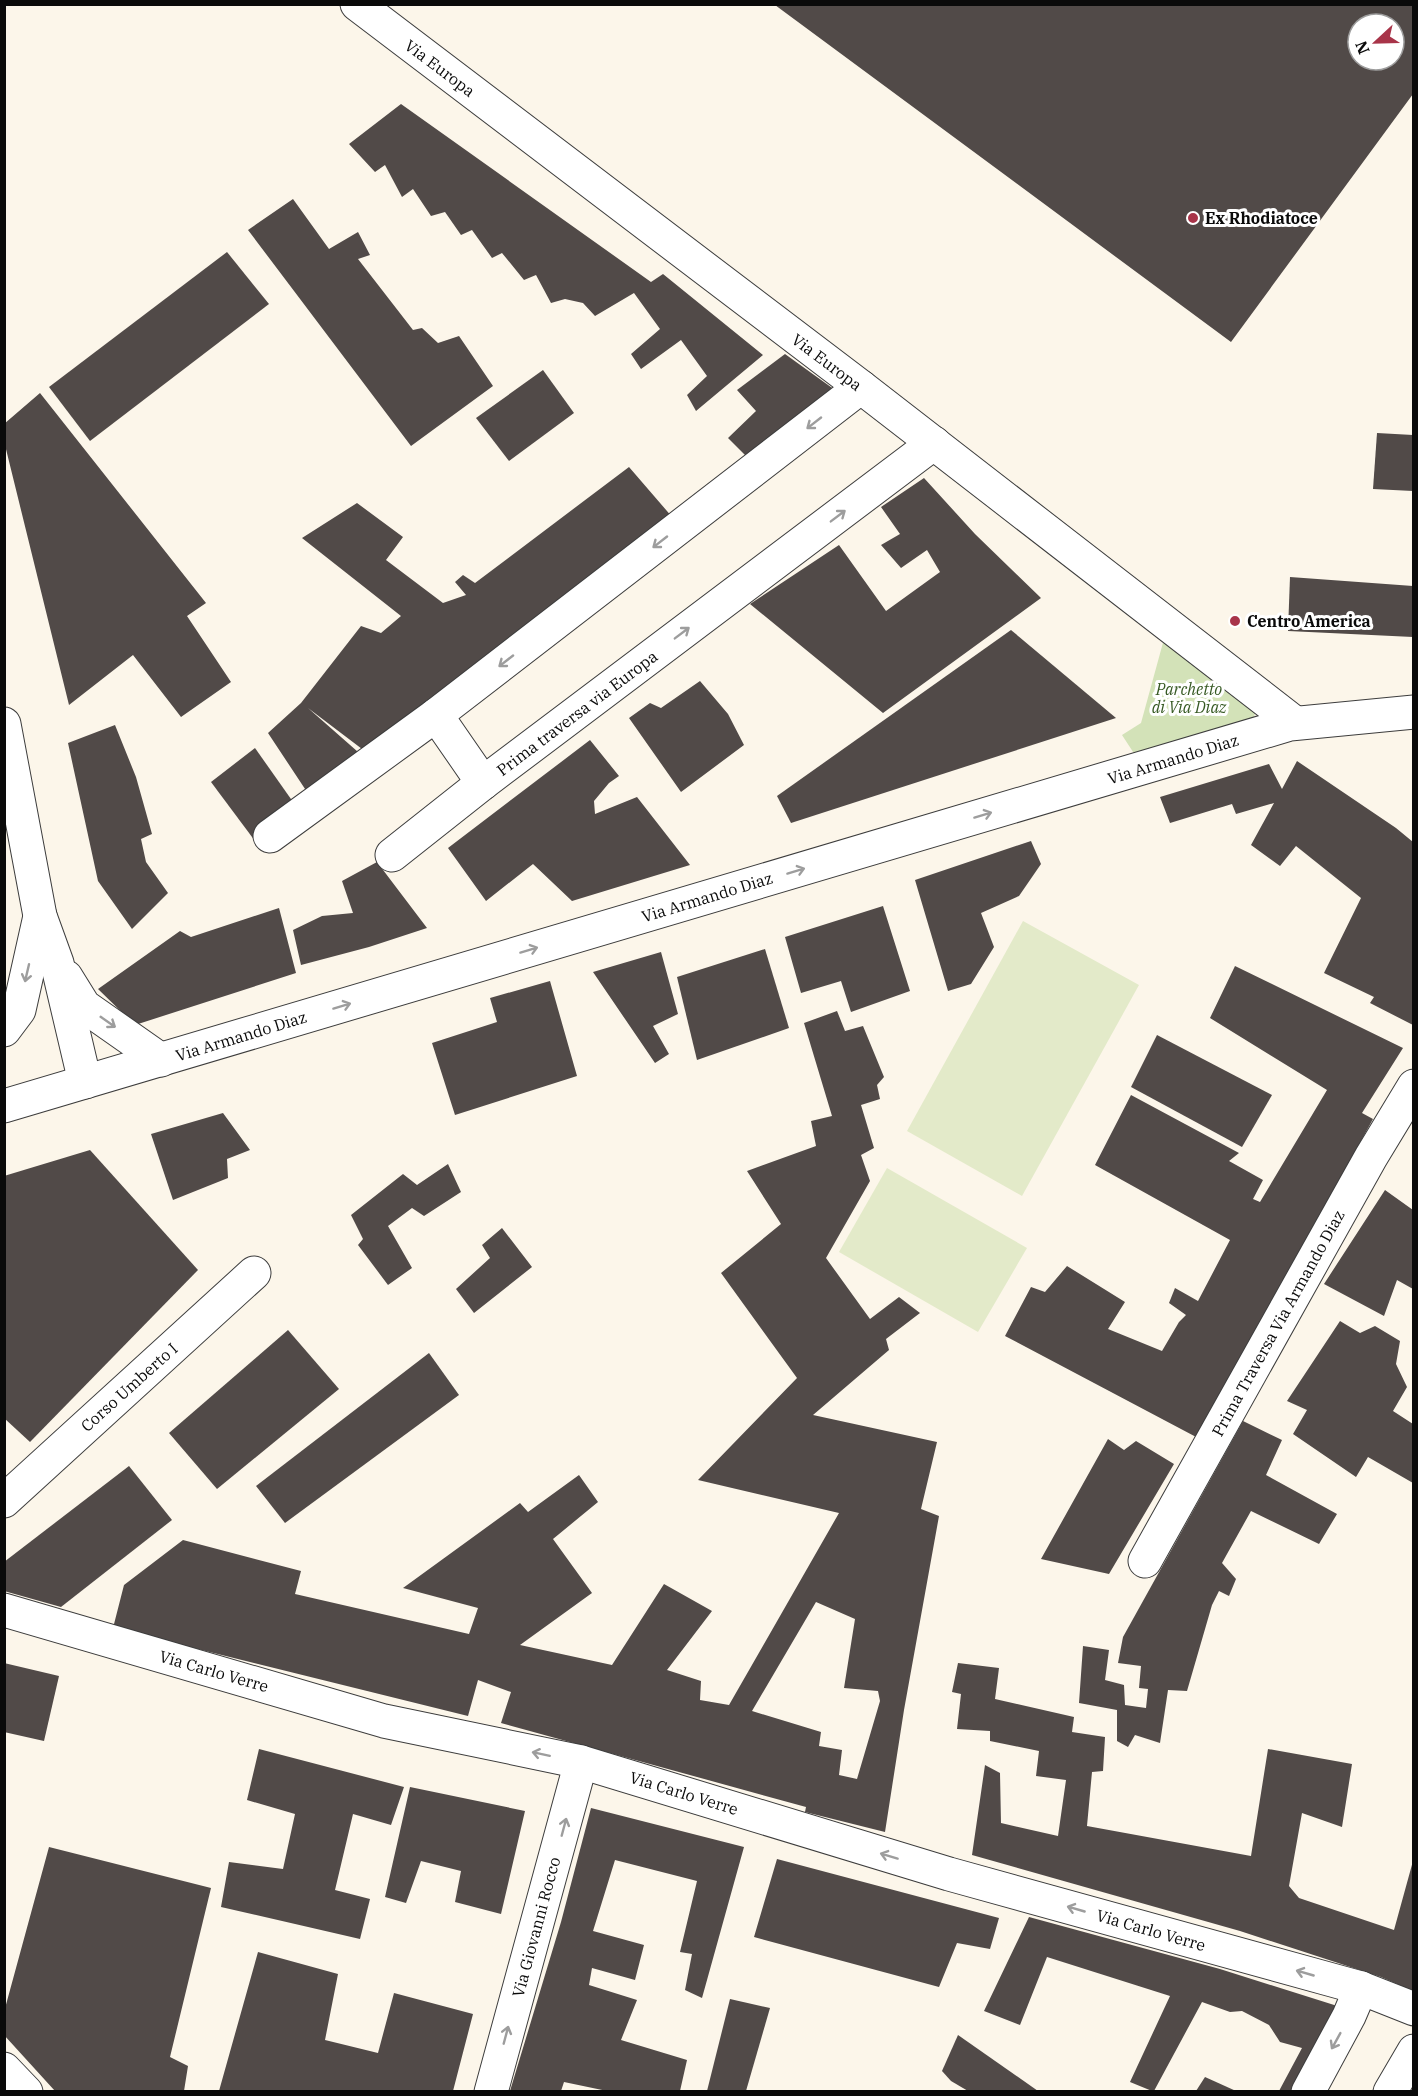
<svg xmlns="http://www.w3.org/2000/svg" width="1418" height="2096" viewBox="0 0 1418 2096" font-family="'IBM Plex Serif',serif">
<rect width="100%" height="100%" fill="#fcf6ea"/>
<path fill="#d3e2b8" d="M1164,639l93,68 -4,13 -116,38 -15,-23 19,-12z"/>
<g fill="#e3eac9">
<path d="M1023,921l116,64 -117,211 -115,-65z"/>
<path d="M887,1168l140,80 -49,84 -139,-80z"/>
</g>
<g fill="#514a48" fill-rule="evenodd">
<path d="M775,5h638v89l-182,248zM1358,24h36v36h-36z"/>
<path d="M401,104l250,178 12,-8 100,81 -67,56 -9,-16 20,-19 -26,-36 -40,29 -10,-15 29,-25 -26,-36 -39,23 -12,-13 -18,-4 -14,4 -15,-28 -12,5 -22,-27 -10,5 -20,-28 -11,5 -16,-23 -14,4 -18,-27 -11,8 -17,-32 -10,7 -26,-28z"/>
<path d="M293,199l36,50 29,-17 12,23 -12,4 55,71 9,-2 16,15 21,-7 34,50 -82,60 -163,-216z"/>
<path d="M227,252l42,52 -179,137 -41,-54z"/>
<path d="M785,354l50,36 -85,70 -22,-22 28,-27 -19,-21z"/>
<path d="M543,370l31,43 -65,48 -33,-43z"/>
<path d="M40,393l166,210 -19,13 44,66 -50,35 -48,-62 -64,50 -65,-264v-17z"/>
<path d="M1377,433l36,2v56l-40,-2z"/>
<path d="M629,467l44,51 -307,234 -58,-44 58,51 -55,39 -43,-65 33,-30 60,-77 20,7 20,-17 -99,-78 55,-35 46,34 -17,23 57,43 23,-8 -11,-13 8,-7 12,8z"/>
<path d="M924,478l51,56 66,64 -158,115 -133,-109 89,-59 47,66 54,-39 -13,-22 -26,18 -20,-23 19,-11 -19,-27z"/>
<path d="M1290,577l123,9v51l-125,-6z"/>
<path d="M1011,630l105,88 -325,105 -14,-27z"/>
<path d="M700,681l28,33 16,31 -63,47 -52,-74 21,-15 11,5z"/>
<path d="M115,725l21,52 16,57 -11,5 5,23 22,31 -36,36 -34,-48 -30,-138z"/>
<path d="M590,740l29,36 -10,7 -15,18 1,13 42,-17 53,68 -118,36 -39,-37 -47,37 -38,-53z"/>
<path d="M255,748l43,61 -43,32 -44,-59z"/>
<path d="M1297,761l99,67 17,14v183l-43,-22 4,-6 -50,-24 37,-75 -65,-52 -16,20 -29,-21 23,-42 -38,11 -4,-10 -62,19 -10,-26 109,-33 13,25z"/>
<path d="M1031,841l10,23 -22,32 -38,17 13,34 -23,37 -23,7 -33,-111z"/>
<path d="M377,862l50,66 -58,19 -68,18 -8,-35 29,-14 31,-3 -11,-32z"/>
<path d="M883,906l27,85 -59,21 -10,-31 -40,12 -16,-56z"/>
<path d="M279,908l17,65 -161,52 -37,-36 82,-58 11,6z"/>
<path d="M765,949l24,79 -92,32 -20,-83z"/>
<path d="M661,952l17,62 -25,12 16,28 -14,9 -62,-91z"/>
<path d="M1235,966l168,82 -41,65 11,6 -175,319 -193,-102 26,-49 14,5 22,-26 58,36 -17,27 54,22 17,-29 7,-7 -17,-12 6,-15 23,13 32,-61 -135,-75 36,-70 108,58 -10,8 34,19 -10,19 7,3 67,-112 -117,-72z"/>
<path d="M550,981l27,95 -122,39 -23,-72 65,-21 -7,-24z"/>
<path d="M837,1011l8,20 18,-5 21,51 -7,8 3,14 -19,6 13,43 -13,7 9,26 -44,77 44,61 29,-22 21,16 -34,26 3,11 -76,65 124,27 -16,67 18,7 -35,194 -19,122 -80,-20 1,-5 -305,-84 10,-31 -33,-12 -10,36 -355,-88 11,-43 59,-45 118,31 -6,23 174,40 9,-26 -75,-20 117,-85 8,9 51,-37 19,27 -45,37 39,54 -72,52 92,20 52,-81 48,27 -45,59 34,11 -1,19 29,5 110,-192 -141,-33 99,-102 -76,-105 60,-49 -34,-53 69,-25 -5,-25 21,-5 -28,-93zM816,1602l39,17 -11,69 34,3 2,10 -23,78 -18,-4 3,-25 -23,-4 2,-14 -69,-21z"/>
<path d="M1157,1035l115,60 -30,52 -111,-60z"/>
<path d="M223,1113l27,37 -23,9 1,19 -55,22 -22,-66z"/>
<path d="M90,1150l108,120 -168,172 -26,-24v-242z"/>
<path d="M448,1164l13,28 -37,24 -12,-8 -24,18 24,42 -24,17 -30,-40 5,-6 -12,-24 52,-41 14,11z"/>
<path d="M1385,1190l28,20v79l-16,-9 -13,36 -60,-32z"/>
<path d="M502,1228l30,39 -58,46 -18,-24 34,-31 -8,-13z"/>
<path d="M1340,1321l20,12 15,-7 25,15 -4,23 11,23 -14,24 20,13v59l-45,-26 -12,20 -63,-43 14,-24 -20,-9z"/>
<path d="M288,1330l51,59 -122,100 -48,-56z"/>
<path d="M429,1353l30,42 -174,128 -29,-37z"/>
<path d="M1243,1421l39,19 -16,35 71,39 -18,30 -68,-33 -29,52 14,16 -7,17 -10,-5 -7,14 -25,86 -19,-1 -8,53 -25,-8 -7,12 -11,-6v-31l-38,-7 4,-57 26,4 -4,30 19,5 1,20 21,3 2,-19 -9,-1 2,-22 -23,-3 5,-26z"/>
<path d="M1108,1439l16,11 12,-9 38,23 -65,110 -68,-15z"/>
<path d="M129,1466l43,54 -111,87 -57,-16v-29z"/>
<path d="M4,1663l55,13 -15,65 -40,-9z"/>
<path d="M958,1663l41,5 -4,31 79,18 -2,15 33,5 -2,34 -11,1 -5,54 164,30 17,-107 84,15 -10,63 -40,-14 -13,73 10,12 95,32 19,-69v130l-32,-14 -141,-46 -268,-76 13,-90 15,8 1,50 57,13 8,-56 -30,-4 3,-25 -49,-10v-10l-33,-2 4,-35 -9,-2z"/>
<path d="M259,1749l145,38 -13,38 -38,-11 -18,76 35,9 -10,40 -139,-32 8,-45 54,7 12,-55 -48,-14z"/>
<path d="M410,1787l115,24 -24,103 -46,-12 6,-31 -40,-10 -15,42 -21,-6z"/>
<path d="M591,1808l153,39 -42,151 -17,-8 7,-36 -12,-2 17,-71 -82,-21 -22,71 51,14 -9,35 -43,-12 -3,17 48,15 -16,40 66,20 -7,31h-73l-43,-9 -3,9h-51l51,-169z"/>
<path d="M49,1847l162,41 -41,169 18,9 -4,25h-129l-51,-56v-23z"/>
<path d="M777,1859l222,59 -9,31 -33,-6 -18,44 -185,-50z"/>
<path d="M1029,1917l191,52 130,41 -48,81h-23l23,-43 -22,-6 -11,-17 -27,-14 -12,1 -28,-10 -48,89h-2l-22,-9 40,-86 -123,-39 -27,68 -36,-14z"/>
<path d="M258,1952l80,22 -13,66 53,13 16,-60 79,21 -20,77h-234z"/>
<path d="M730,1999l40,9 -24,83h-39z"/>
<path d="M958,2035l80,56h-70l-17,-10 -9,-10z"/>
<path d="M1205,2077l31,14h-40z"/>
</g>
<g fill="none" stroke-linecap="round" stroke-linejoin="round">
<g stroke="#3d3d3d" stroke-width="35">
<g id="minor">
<path d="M357,4l504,383 434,336"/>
<path d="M436,715l47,68 451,-340"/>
<path d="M4,724l36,192 17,47 28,119"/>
<path d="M270,836l166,-121 425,-328"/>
<path d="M392,855l91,-72"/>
<path d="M66,977l18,29 77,54"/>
<path d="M4,1030l15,-20 21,-94"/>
<path d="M4,1106l1286,-382 124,-12"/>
<path d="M4,1501l250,-228"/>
<path d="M1145,1561l226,-404 43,-71"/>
<path d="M4,1610l380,111 197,41 368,112 412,114 53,21"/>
<path d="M4,2069l22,23"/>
<path d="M491,2092l90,-330"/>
<path d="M1308,2092l41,-76 12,-28"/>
<path d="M1390,2092l24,-41"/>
</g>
</g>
<use href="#minor" stroke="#fff" stroke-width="33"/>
</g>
<defs><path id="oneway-shaft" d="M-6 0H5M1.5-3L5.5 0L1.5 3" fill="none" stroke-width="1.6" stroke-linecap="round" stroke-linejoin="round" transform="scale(1.5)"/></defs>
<g stroke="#9d9d9d">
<use href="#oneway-shaft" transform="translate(814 423) rotate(142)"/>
<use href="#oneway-shaft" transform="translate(838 516) rotate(-37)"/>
<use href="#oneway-shaft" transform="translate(660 542) rotate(142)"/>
<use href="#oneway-shaft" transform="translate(682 633) rotate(-37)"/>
<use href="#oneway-shaft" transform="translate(506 661) rotate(142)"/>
<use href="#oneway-shaft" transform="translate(983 815) rotate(-17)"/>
<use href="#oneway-shaft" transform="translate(796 871) rotate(-17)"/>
<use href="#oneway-shaft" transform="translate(529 950) rotate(-17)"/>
<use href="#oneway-shaft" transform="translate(27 973) rotate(103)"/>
<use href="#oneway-shaft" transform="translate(342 1006) rotate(-17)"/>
<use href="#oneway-shaft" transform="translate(108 1022) rotate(35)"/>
<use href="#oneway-shaft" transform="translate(541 1754) rotate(-168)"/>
<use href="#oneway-shaft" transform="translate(564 1827) rotate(-75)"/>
<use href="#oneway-shaft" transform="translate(889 1856) rotate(-163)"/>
<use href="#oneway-shaft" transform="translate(1076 1909) rotate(-164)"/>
<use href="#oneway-shaft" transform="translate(1305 1973) rotate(-164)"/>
<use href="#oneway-shaft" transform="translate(506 2035) rotate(-75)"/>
<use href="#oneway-shaft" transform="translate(1336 2041) rotate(119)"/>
</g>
<g fill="#a83449" stroke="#fff" stroke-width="2">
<circle cx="1193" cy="218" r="6"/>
<circle cx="1235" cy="621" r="6"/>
</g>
<g text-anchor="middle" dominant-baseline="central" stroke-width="6" stroke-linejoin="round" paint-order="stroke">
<g font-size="16" fill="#0a0a0a" stroke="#fff">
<text transform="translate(440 68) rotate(37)">Via Europa</text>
<text transform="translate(827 362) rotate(37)">Via Europa</text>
<text transform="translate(577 713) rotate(-37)">Prima traversa via Europa</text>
<text transform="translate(1173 759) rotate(-17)">Via Armando Diaz</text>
<text transform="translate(707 897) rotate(-17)">Via Armando Diaz</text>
<text transform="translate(241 1036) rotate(-17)">Via Armando Diaz</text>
<text transform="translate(1278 1323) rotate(-61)">Prima Traversa Via Armando Diaz</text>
<text transform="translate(129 1387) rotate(-42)">Corso Umberto I</text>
<text transform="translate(214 1671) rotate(16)">Via Carlo Verre</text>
<text transform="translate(684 1793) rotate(17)">Via Carlo Verre</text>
<text transform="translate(536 1927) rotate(-75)">Via Giovanni Rocco</text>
<text transform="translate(1151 1930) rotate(16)">Via Carlo Verre</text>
</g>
<g font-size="16" font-weight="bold" fill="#0a0a0a" stroke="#fff" text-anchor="start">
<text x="1205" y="218">Ex Rhodiatoce</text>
<text x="1247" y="621">Centro America</text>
</g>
<g font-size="16" font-style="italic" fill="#365923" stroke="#fff">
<text x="1189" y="689">Parchetto<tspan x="1189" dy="18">di Via Diaz</tspan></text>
</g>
</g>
<rect width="1418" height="2096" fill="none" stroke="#0a0a0a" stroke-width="12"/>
<g transform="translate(1376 42) rotate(248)"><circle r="28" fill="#ffffff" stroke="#9d9d9d" stroke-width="1.5"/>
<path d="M0-4.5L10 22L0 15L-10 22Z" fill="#a83449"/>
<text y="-9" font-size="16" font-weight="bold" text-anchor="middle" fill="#0a0a0a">N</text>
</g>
</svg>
